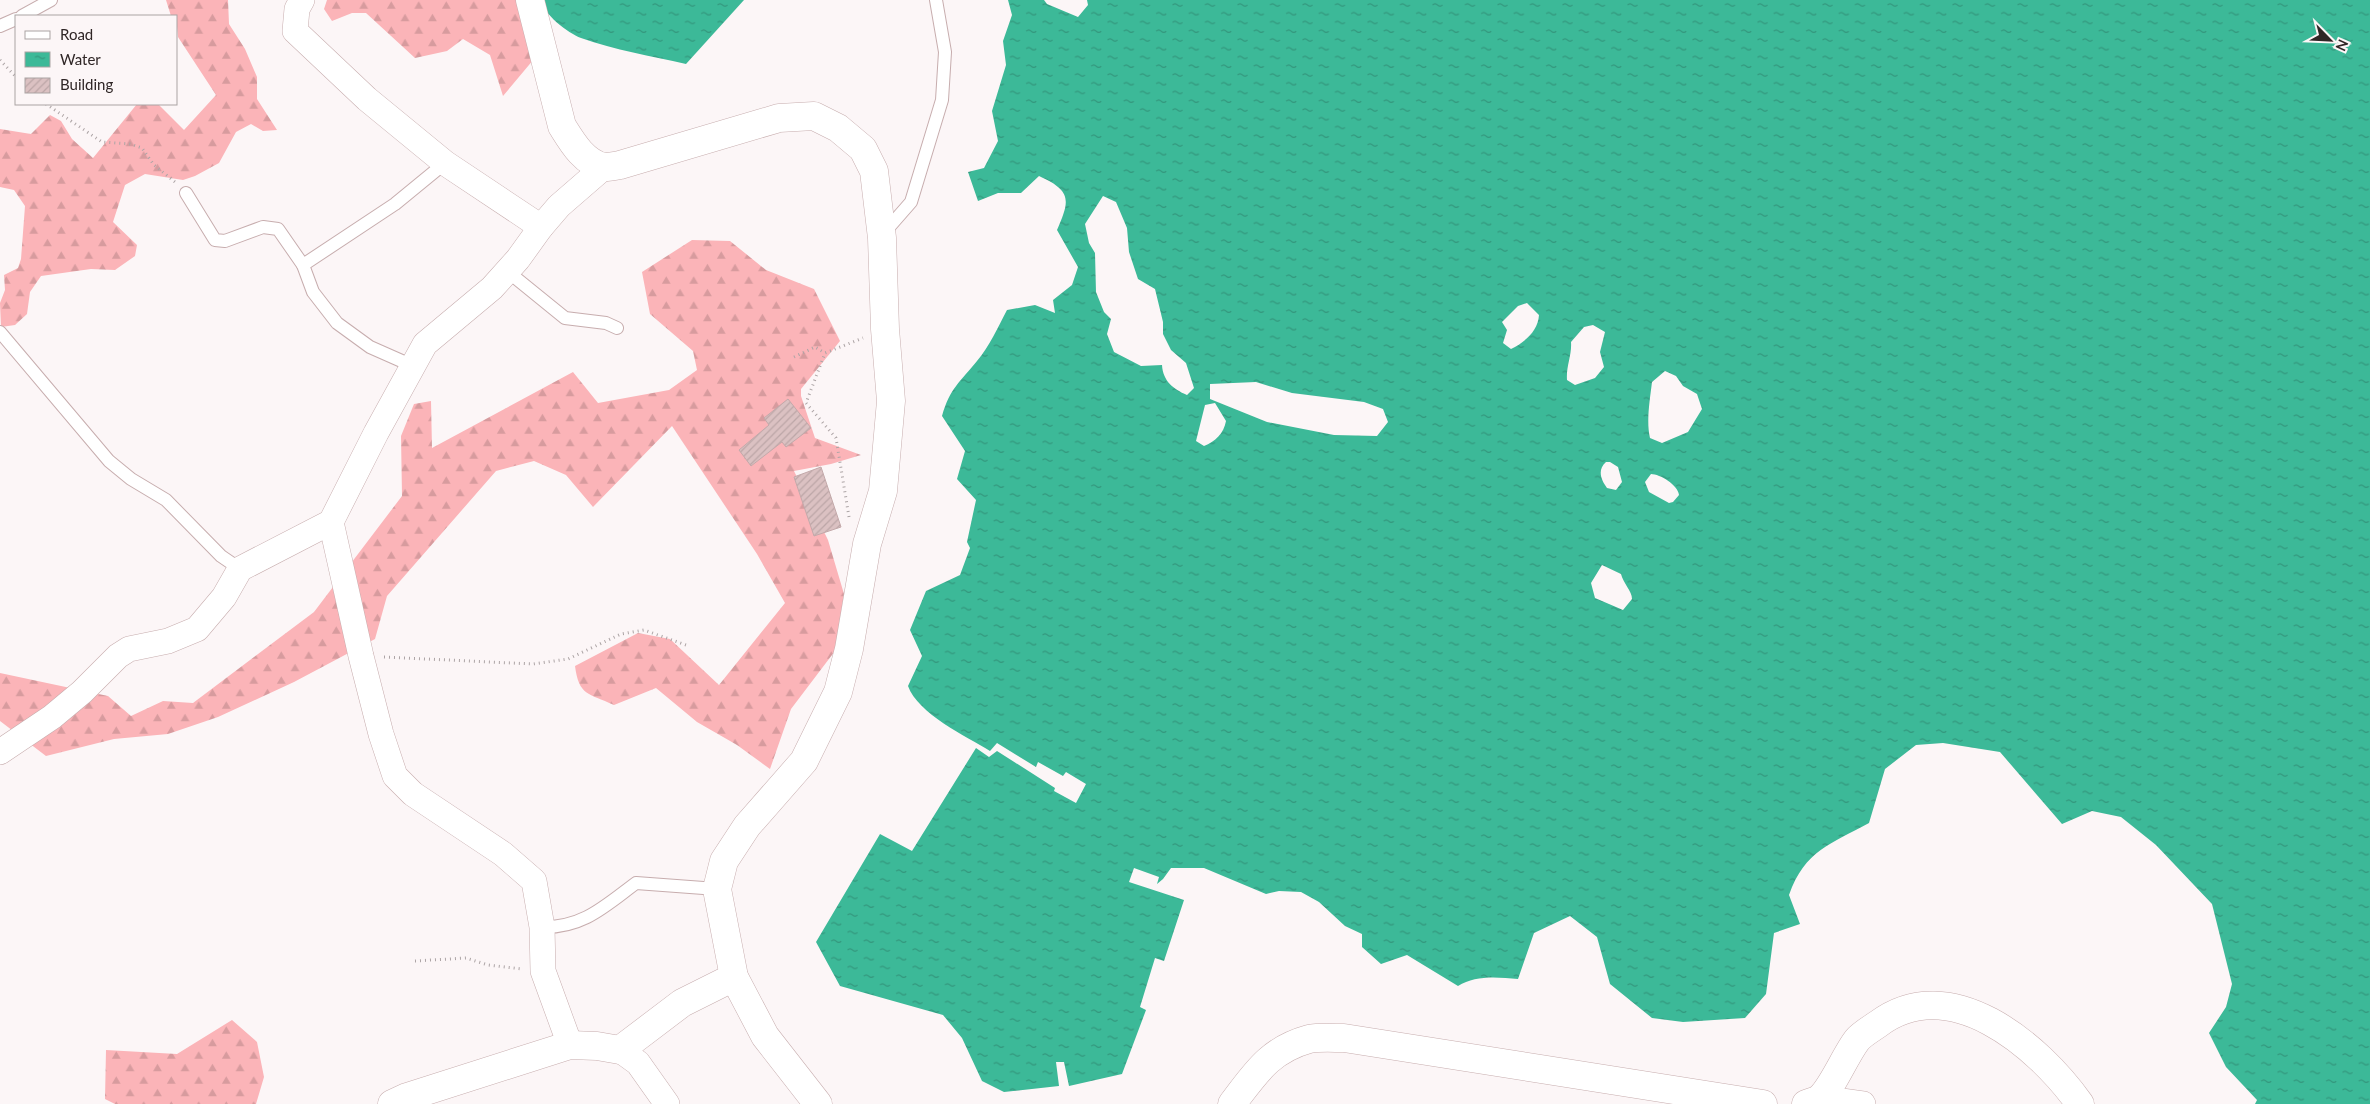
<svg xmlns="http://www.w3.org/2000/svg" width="2370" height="1104" viewBox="0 0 2370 1104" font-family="Lato,sans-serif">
<defs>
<pattern id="forest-firs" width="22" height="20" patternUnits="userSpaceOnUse" patternTransform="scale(1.25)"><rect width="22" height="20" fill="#fbb4b8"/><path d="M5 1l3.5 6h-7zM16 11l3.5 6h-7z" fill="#d79b9e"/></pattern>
<pattern id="water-ripples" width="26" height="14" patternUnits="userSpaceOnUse" patternTransform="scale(1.25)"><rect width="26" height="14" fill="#3cb998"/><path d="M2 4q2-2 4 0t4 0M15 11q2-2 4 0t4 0" fill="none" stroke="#33967c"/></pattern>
<pattern id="building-hatch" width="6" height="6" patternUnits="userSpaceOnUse" patternTransform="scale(1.25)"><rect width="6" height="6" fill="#dbc1c2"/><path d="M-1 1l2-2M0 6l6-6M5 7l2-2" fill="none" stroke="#bca6a7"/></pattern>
</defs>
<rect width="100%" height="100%" fill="#fcf6f7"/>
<g fill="url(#forest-firs)">
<path d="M166,0h62l1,24 16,25 12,28v22l20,31 -14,1 -12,-7 -15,8 -17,31 -24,13 -12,4 -38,-6 -20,11 -12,37 24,23 -2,11 -20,14 -24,-1 -50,7 -11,16 -3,22 -12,11 -14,2 -1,-24 5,-13 -1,-15 14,-7 3,-9 4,-53 -11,-16 -14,-3v-58l31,5 19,-19 11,6 11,18 21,19 44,-54h21l26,26 32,-35 -38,-58 -2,-21h-5z"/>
<path d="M327,0h192l15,59 -31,37 -13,-41 -27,-16 -16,12 -32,7 -49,-45h-14l-20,8 -8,-12z"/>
<path d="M692,240l38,1 36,29 48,19 26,52 -39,48v7l14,42 46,17 -30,9 -37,7 34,69 16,54 -9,57 -44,58 -21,60 -33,-24 -40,-23 -41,-34 -42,17c-26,-12 -35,-9 -39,-39l63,-33 32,6 49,46 66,-82 -28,-49 -85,-128 -79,81 -27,-32 -32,-14 -38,10 -109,125 -12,43 -81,43 -76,35 -50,17 -54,5 -68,17 -46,-35v-48l108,23 23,20 32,-15 30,2 121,-91 88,-116 -1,-60 13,-32 17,-3 1,47 141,-76 25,31 71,-13 28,-20 -4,-19 -43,-37 -8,-42z"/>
<path d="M232,1020l25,22 7,35 -8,27h-141l-10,-5 1,-49 71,4z"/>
</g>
<g fill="url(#water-ripples)" fill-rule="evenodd">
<path d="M541,0h203l-58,64c-35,-8 -71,-14 -105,-26 -13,-5 -38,-24 -40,-38z"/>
<path d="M1008,0h36l3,4 31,13 10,-12 -1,-5h1283v1104h-115l2,-4 -31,-33 -17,-34 17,-26 6,-23 -20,-80 -56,-59 -35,-28 -29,-6 -30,13 -62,-72 -57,-9 -27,2 -31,24 -16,54c-38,21 -64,27 -80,72l11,29 -26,9 -8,61 -21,24 -62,4 -31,-4 -42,-34 -13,-47 -27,-21 -36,17 -16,46c-21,-2 -43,-4 -60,7l-51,-31 -26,9 -19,-17v-13l-17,-8 -26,-24 -18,-10 -22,-1 -13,3 -62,-26h-33l-8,11 -6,5 2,-7 -25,-9 -5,14 55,18 -20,61 -9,-3 -15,49 6,3 -24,64 -53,12 -5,-24h-8l3,24 -55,6 -22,-11 -20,-43 -19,-23 -103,-29 -24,-44 64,-108 32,17 64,-103 13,9 8,-6 58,37 -1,3 22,12 10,-19 -20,-12 -3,4 -25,-14 -2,5 -39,-24 -7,8c-24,-15 -72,-37 -82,-65l14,-30 -12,-26 16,-39 34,-16 10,-27 -3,-6 9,-42 -19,-21 8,-28 -23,-35c8,-28 18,-34 35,-55 12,-14 21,-34 30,-51l28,-5 20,8 -2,-13 19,-15 6,-18 -21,-37c13,-30 15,-39 -18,-54l-18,17h-23l-20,8 -10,-29 16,-4 14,-27 -6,-30 14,-46 -3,-24 9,-26zM1103,196l13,6 11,26 2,24 9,27 17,10 8,33v12l8,16 15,13 8,25 -7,7c-14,-6 -24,-14 -25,-30l-21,1 -27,-14 -7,-18 4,-15 -7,-7 -8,-20 -1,-39 -6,-10 -4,-19zM1527,303l12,12c-1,16 -14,27 -28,34l-8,-6 4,-13 -5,-8 16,-16zM1593,325l12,7 -5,20 4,15 -9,11 -20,7 -8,-5c-1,-14 5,-25 4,-38l13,-15zM1665,371l11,5 7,10 14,8 5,15 -14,23 -26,11 -12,-5c-4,-17 0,-39 2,-56zM1215,403l11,18c-2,12 -11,21 -22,25l-8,-5 9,-36zM1606,462h4l8,5 4,15 -6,8 -9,-2c-6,-8 -10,-18 -1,-26zM1651,474c9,0 27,11 28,21l-6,7 -4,1 -20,-11 -4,-10zM1602,565l19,9c2,9 11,17 11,25l-9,11 -28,-12 -4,-15z"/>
</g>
<path fill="#fcf6f7" d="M1256,382l36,11 72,9 19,7 5,13 -11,14 -43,-1 -67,-13 -57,-23v-15z"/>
<g fill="url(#building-hatch)" stroke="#c3a9aa">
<path d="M788,399l23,29 -25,19 -4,-5 -31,24 -12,-16 30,-25 -5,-7z"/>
<path d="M821,467l20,60 -27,9 -20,-59z"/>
</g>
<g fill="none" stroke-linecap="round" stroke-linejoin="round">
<g stroke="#c7adae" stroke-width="14">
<g id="service">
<path d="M22,16l29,-16"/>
<path d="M0,26l16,-7"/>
<path d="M186,193l29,47 10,1 38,-14 15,2 25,36"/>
<path d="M881,229l9,-3 21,-24 31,-102 3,-48 -9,-52"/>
<path d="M507,271l58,47 41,5 11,5"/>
<path d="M0,332l109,129 22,18 35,21 55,56 19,13"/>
<path d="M413,366l-43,-19 -33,-24 -24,-31 -10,-27 92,-61 50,-41"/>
<path d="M542,927c41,1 63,-21 94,-44l81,6"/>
</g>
</g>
<g stroke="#c7adae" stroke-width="26">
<g id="minor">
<path d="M302,0l-5,9 -2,22 72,68 78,64 96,64 18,-21 45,-39"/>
<path d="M331,522l30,134 20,78 14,42 18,18 90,60 31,27 8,46 1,44 27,74"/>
<path d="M0,752l52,-35 30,-25 36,-36 11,-7 39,-8 29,-12 27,-32 16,-28 91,-47 45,-89 49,-89 67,-56 26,-29 23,-32"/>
<path d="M620,1050l18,13 29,41"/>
<path d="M1820,1098l43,6"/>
</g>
</g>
<g stroke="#c7adae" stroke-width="29">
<g id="tertiary">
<path d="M530,0l32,126c10,16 22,37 42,41 5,0 11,-1 16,-2l159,-47 35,-2 24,12 25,21 11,22 8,67 3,91 6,72 -8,90 -16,53 -18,105 -11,43 -34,69 -57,65 -23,35 -7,28 17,88 31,59 53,68"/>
<path d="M392,1104l15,-7 163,-52 27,1 23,4 62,-47 52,-26"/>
<path d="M1232,1104c23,-30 37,-54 77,-65 10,-2 24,-1 35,-1l419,66"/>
<path d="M1806,1104c4,-2 11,-3 14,-6 12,-10 26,-44 37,-58 5,-6 14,-11 21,-16 72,-54 160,21 202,80"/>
</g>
</g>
<g stroke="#aca4a5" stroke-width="3" stroke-dasharray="1 4" stroke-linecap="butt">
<path d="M0,60l16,17"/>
<path d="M46,104l56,38 28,2 12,4 12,17 21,17"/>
<path d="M794,357l21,-10 10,6"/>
<path d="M849,517l-13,-79 -30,-35 19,-50 38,-15"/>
<path d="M384,657l149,7 35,-5 53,-25 23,-4 42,15"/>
<path d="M415,961l51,-3 22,7 34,4"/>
</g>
<use href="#service" stroke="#fff" stroke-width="12"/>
<use href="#minor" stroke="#fff" stroke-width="25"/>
<use href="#tertiary" stroke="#fff" stroke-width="28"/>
</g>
<rect x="15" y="15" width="162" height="90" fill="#fcf6f7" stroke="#aaa3a3"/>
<rect x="25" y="31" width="25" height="8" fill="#ffffff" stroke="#aaa3a3"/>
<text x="60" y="40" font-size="15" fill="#2f2626">Road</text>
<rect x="25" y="52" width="25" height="15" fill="url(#water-ripples)" stroke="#aaa3a3"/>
<text x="60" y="65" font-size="15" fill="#2f2626">Water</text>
<rect x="25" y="78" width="25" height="15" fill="url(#building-hatch)" stroke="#aaa3a3"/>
<text x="60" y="90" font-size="15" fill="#2f2626">Building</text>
<g transform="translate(2330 40) rotate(114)" stroke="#fcf6f7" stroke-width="4" paint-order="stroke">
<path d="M0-4L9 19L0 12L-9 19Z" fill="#2f2626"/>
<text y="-8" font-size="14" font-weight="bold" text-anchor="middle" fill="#2f2626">N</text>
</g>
</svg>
